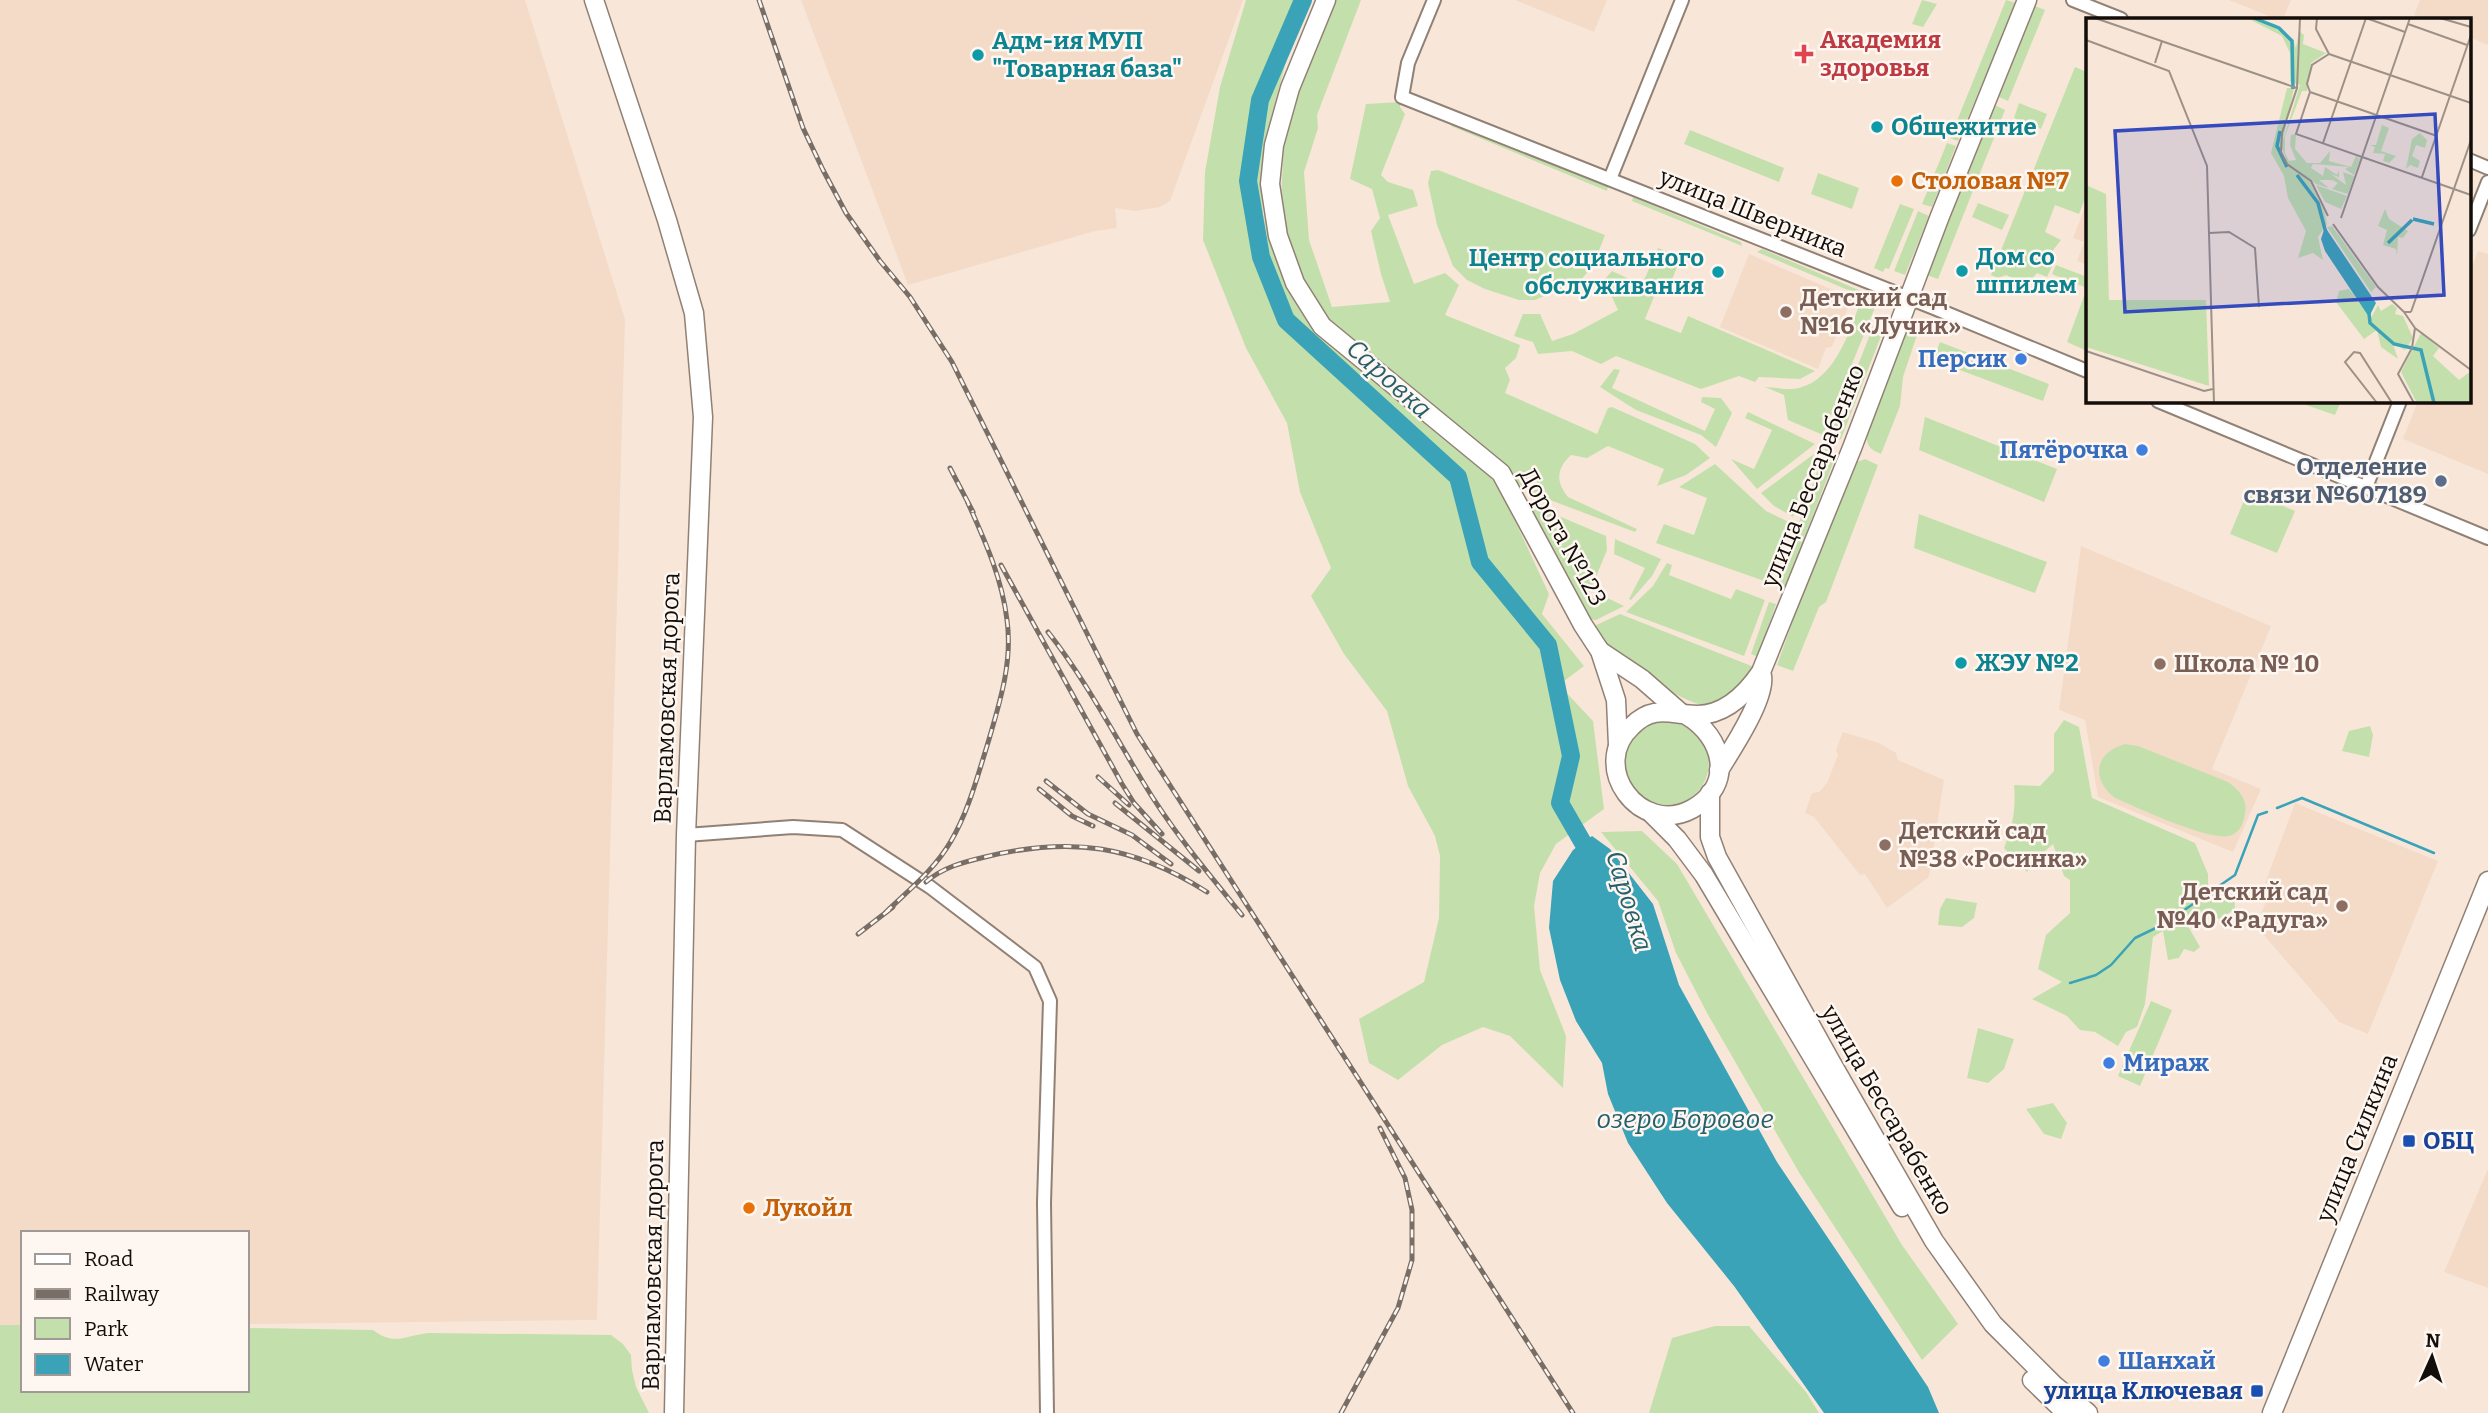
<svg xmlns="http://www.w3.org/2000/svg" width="2488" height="1413" viewBox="0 0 2488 1413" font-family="Bitter,serif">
<rect width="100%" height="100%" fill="#f8e7d9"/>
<g fill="#f3dbc8">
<path d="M0,0h525l100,319 -28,1001 -350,4v-91h-224v94l-23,1z"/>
<path d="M801,0h442l-73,201 -10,6 -25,4 -20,-3 2,20 -22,3 -187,54z"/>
<path d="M1515,0h92l-13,32z"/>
<path d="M2229,0h62l-8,19h-7z"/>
<path d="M2420,0h68v45l-19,-8v-18h-44l-11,-4z"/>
<path d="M2087,202v63l-10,-4 7,-19 -11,-4z"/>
<path d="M2478,251l10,3v220l-85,-35 15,-38h51v-127z"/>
<path d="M1749,254l103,44 -20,49 -6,1 -8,21 -98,-42z"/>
<path d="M2081,546l190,80 -59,143 49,20 -28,63 -135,-55 -13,-77 -26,-10z"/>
<path d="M1843,732l36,11 17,10 2,7 46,20 -15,97 -42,31 -22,-34 -5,1 -46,-58 -9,-4 7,-20 7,-1 8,-9 11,-28 -2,-5z"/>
<path d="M2295,803l143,58 -70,173 -29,-12 -83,-96 16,-39 -7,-4z"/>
<path d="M2488,1169v119l-44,-16z"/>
</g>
<g fill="#c3e0ac">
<path d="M1246,0h64l-19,44 -26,96 -4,37 2,36 7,30 40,82 138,112 44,42 17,29 40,86 -7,20 42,52 -25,19 34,36 11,88 -48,35 -16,29 -6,33 6,64 26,66 -3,52 -53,-52 -27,-9 -41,18 -44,35 -29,-17 -10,-44 65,-37 15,-64 1,-62 -5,-20 -27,-50 -21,-75 -43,-57 -33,-58 20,-28 -31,-76 -13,-69 -41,-75 -43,-108 2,-68 15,-85z"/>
<path d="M1333,0h28l-44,115 1,13 -14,44 5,68 23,67 58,-5 -9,-28 -10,-43 9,-13 -8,-29 -22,-10 16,-75 35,-2 -1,5 5,7 -24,61 7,7 25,8 5,16 -30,9 26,69 31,-11 14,12 -14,30 75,30 -4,13 -11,10 5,12 -5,13 92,41 11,-26 4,-1 83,37 15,14 -24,17 -29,11 7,-17 -56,-23 -21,12 -16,-3c-14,13 -16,26 -3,42l69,32 -2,3 -101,-38 -23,-15 -184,-156 -21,-35 -20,-54 -5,-36 3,-53 14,-59z"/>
<path d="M1922,0l15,4 -14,23 -11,-3z"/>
<path d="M2006,0l10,3 -58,138 -8,-3z"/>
<path d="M2035,6l10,4 -37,91 -9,-4z"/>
<path d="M2075,67l12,5v121l-8,21 -24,-9 -10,27 16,8 -10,13 4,7 -8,17 -10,-4 -4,5 -4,-1 -4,7 -19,-9 -8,3 -7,-3z"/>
<path d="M2019,103l28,11 -6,15 -27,-11z"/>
<path d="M1995,105l10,5 -67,169 -11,-4z"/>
<path d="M1452,123l156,63 -1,5 -156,-65z"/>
<path d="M1690,130l94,38 -5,14 -95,-38z"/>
<path d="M1947,143l9,3 -24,61 -10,-3z"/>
<path d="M1438,170l167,65 -7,18 -22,-1 1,9 15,1 2,2 -13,16 -46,20h-16l-34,-11 -18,-9 -14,-14 -16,-41 -9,-42 3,-12z"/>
<path d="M1818,173l41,15 -7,21 -41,-15z"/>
<path d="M1633,197l108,45 1,4 -110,-45z"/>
<path d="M1978,203l31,12 -7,15 -30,-13z"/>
<path d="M1900,204l14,5 -25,60 -4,-1 -2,4 -9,-4z"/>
<path d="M1918,211l11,5 -24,59 -11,-4z"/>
<path d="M1658,248l23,9 -12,30 -10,-3 -14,35 36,14 7,-17 127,55 -15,8 -41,-2 -4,5 -16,-6 -38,13 -85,-33 -15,8 -29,-13 -34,3 -5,-12 -19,-6 9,-22h17l12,27 21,-7 45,-24 -14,-30 8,-9 30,14z"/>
<path d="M1762,249l111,47 -1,4 -115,-48z"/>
<path d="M2056,265l31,12v74l-20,-9 20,-54 -35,-14z"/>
<path d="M1861,300l15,5 -53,130 -35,-15 -4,-25 -19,-8c10,0 24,4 34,1 36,-9 51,-57 62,-88z"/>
<path d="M1878,314l10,4 -47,121 -6,2 -6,-2z"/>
<path d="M1906,326l5,2 6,7 -14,42 -3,29 -19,48c-12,-5 -14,-8 -15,-21z"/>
<path d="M1940,342l109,42 -6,17 -110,-41z"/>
<path d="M1614,369l6,1 -8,18 93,43 10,-22 -14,-7 1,-5 19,1 11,15 -16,34 -15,-12 -65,-25 -36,-23z"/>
<path d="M2303,401h38l-6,14 -29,-10z"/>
<path d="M1748,412l67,32 -58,45 -26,-30 23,10 18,-39 -27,-12z"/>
<path d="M1925,417l132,52 -13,33 -125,-52z"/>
<path d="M1826,447l6,3 3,8 -49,127 -5,3 -5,-1z"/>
<path d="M1814,454l-21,63 -19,-11 -13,-13z"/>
<path d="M1865,459l13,6 -52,137 -7,5 -26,64 -16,-6 27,-75 50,-124 3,-4z"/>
<path d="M1715,464l51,47 25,12 -21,60 -114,-40 8,-19 30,11 13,-37 -28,-11z"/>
<path d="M2248,491l47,20 -18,42 -47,-19z"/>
<path d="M1523,505l12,1 71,30 1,14 -19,46 10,4 3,-5 23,11 -28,14 -13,-1z"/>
<path d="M1919,514l128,48 -12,31 -121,-45z"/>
<path d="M1615,539l46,20 -9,17 -21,24 -2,-1 16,-31 -31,-14z"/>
<path d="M1667,563l5,2 -3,10 62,24 5,-10 29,11 -21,56 -118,-44 27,-26z"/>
<path d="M1769,602l7,2 -18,53 -7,-3z"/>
<path d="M1620,614l134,53c-7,20 -32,40 -54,37 -17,-2 -90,-48 -102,-62 -3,-4 -5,-10 -8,-14z"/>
<path d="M2064,720l15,7 13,71 103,45 13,31v12l10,8 16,1 1,14 -15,10 -21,-4 -11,11 12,21 -6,5 -10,-3 -5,9 -11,2 -5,-29 -10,6 -8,67 -8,23 -11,5 -8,14 -23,-14 -15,-2 -13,-14 -35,-17 30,-17 -24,-13 8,-34 24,-22v-33l-6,-4 -11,-32 -16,14 -10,14 -23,-24c9,-22 12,-40 10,-63l26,1 14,-15v-37z"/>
<circle cx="1667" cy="763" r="42"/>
<path d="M2370,726l3,9 -4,22 -27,-6 7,-20z"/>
<path d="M2125,744l13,2 90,36c10,7 20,17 17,31 -1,8 -4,18 -13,22 -19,9 -95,-28 -117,-37 -25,-20 -20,-45 10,-54z"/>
<path d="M1642,831l35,33 225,381 56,79 -36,36 -122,-186 -93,-161 -31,-60 -18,-52 -57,-69z"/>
<path d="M1946,898l31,5 -3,15 -12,9 -24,-2 2,-16z"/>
<path d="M2151,1001l21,9 -32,76 -22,-10z"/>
<path d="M1978,1028l36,11 -10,30 -16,14 -21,-5z"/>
<path d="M2053,1103l14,20 -6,16 -17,-5 -18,-25z"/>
<path d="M0,1325h23v65h224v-62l126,2c21,16 31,6 55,3l183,2 12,9 8,11 1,15 4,17 13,26h-649z"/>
<path d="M1715,1326h34l57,66 13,21h-170l23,-75z"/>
</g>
<path fill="#3ba3b7" d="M1592,836l18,13 43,55 26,81 98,177 151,225 11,26h-115l-90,-127 -67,-83 -39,-60 -20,-49 -6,-31 -26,-42 -16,-41 -11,-52 4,-47 20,-31z"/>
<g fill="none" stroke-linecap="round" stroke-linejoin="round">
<g stroke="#3ba3b7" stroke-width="2.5">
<path d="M2277,808l25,-10 132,55"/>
<path d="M2070,983l26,-8 15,-10 24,-27 29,-14 71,-49 23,-60 9,-3"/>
</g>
<path stroke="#3ba3b7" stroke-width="18" d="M1303,0l-43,100 -12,81 13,76 25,63 172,157 22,85 68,83 23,111 -11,47 30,52 2,9"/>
<g stroke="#918175" stroke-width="16">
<g id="street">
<path d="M1434,0l-26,63 -6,34 532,211 153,63"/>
<path d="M2073,0l48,19"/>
<path d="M2469,160l19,8"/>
<path d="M1610,179l72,-179"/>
<path d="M2469,230l19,-48"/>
<path d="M2158,401l330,137"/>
<path d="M2366,487l34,-86"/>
<path d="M686,835l107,-8 49,3 88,57 105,80 15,34 -6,202 3,210"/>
</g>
</g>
<g stroke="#918175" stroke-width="21">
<g id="secondary">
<path d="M594,0l73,220 27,93 9,104 -17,418 -12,578"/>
<path d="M1326,0l-36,88 -16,57 -4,39 8,52 17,47 27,43 179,147 82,152 17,26 16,49 2,45"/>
<path d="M1600,651l42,28 39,34"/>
<path d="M1686,715c38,22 49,70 6,94 -52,28 -104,-43 -60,-83 22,-22 39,-11 65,-11 28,0 49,-21 64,-43l91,-224 88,-232 87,-216"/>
<path d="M1719,770c12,-19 47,-72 43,-94"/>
<path d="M1710,793v44l7,20 114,205 103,179 59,83 62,62 33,27"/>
<path d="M1651,813l26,26 27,36 198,332"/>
<path d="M2032,1380l34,33"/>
<path d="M2272,1413l216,-532"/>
</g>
</g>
<use href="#street" stroke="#fff" stroke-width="12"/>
<use href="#secondary" stroke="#fff" stroke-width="18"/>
<g stroke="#796e65" stroke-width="5">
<g id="rail">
<path d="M759,0l44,128 20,42 23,43 34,48 30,36 42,65 185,372 436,679"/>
<path d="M950,468l23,44"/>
<path d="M1001,565l121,219 12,19 28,31"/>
<path d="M1048,632c37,47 64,99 95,150 28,47 64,90 99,133"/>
<path d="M1098,777l31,28"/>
<path d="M1046,781l42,33 44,21 39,29"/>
<path d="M1039,789l33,27 21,10"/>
<path d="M1115,803l84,68"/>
<path d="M926,882c17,-15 38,-20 59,-25 86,-21 148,-12 222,35"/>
<path d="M886,912c23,-22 49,-43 65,-71 17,-29 26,-63 36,-95 12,-41 26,-83 20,-126 -5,-42 -22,-79 -39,-117"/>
<path d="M858,934l35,-27"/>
<path d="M1341,1413l57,-105 14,-48v-50l-7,-32 -25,-50"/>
</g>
</g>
<use href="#rail" stroke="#fdf6f1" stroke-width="2.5" stroke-dasharray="8" stroke-linecap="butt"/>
</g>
<path fill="#e0444e" stroke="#fdf6f1" stroke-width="2.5" d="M1800.5 43.5h7v7h7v7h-7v7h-7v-7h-7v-7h7z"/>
<g fill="#0f9aa8" stroke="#fdf6f1" stroke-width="2.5">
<circle cx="978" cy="55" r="7"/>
<circle cx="1877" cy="127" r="7"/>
<circle cx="1962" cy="271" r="7"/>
<circle cx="1718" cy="272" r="7"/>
<circle cx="1961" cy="663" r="7"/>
</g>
<g fill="#e8710a" stroke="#fdf6f1" stroke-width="2.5">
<circle cx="1897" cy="181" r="7"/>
<circle cx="749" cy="1208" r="7"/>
</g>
<g fill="#8d6e63" stroke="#fdf6f1" stroke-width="2.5">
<circle cx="1786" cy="312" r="7"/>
<circle cx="2160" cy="664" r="7"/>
<circle cx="1885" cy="845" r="7"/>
<circle cx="2342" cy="906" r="7"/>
</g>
<g fill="#3f7fe0" stroke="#fdf6f1" stroke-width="2.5">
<circle cx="2021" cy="359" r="7"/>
<circle cx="2142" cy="450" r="7"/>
<circle cx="2109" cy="1063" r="7"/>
<circle cx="2104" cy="1361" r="7"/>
</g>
<circle fill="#5c6f8a" stroke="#fdf6f1" stroke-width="2.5" cx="2441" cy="481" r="7"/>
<g fill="#1a4fb4" stroke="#fdf6f1" stroke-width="2.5">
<rect x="2402" y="1134" width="14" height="14" rx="3.5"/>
<rect x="2250" y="1384" width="14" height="14" rx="3.5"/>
</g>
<g text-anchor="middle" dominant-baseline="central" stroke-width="5" stroke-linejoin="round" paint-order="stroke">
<g font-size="24" font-weight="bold" fill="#be3a42" stroke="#fdf6f1" text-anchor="start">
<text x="1820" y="40">Академия<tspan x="1820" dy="28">здоровья</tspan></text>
</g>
<g font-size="24" font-weight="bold" fill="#0d838f" stroke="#fdf6f1" text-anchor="start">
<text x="992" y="41">Адм-ия МУП<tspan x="992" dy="28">"Товарная база"</tspan></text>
<text x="1891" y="127">Общежитие</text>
<text x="1976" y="257">Дом со<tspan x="1976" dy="28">шпилем</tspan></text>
<text x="1704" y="258" text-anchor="end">Центр социального<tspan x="1704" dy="28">обслуживания</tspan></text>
<text x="1975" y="663">ЖЭУ №2</text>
</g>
<g font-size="24" font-weight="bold" fill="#c56008" stroke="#fdf6f1" text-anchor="start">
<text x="1911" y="181">Столовая №7</text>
<text x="763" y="1208">Лукойл</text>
</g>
<g font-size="24" fill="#140e0a" stroke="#fdf6f1">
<text transform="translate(1753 213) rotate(22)">улица Шверника</text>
<text transform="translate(1813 476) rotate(-68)">улица Бессарабенко</text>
<text transform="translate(1563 537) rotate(61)">Дорога №123</text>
<text transform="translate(667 698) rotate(-88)">Варламовская дорога</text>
<text transform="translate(1887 1110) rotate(60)">улица Бессарабенко</text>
<text transform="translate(2357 1138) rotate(-68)">улица Силкина</text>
<text transform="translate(653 1265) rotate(-89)">Варламовская дорога</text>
</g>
<g font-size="24" font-weight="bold" fill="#785e54" stroke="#fdf6f1" text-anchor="start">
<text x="1800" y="298">Детский сад<tspan x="1800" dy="28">№16 «Лучик»</tspan></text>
<text x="2174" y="664">Школа № 10</text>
<text x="1899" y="831">Детский сад<tspan x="1899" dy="28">№38 «Росинка»</tspan></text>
<text x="2328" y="892" text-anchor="end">Детский сад<tspan x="2328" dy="28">№40 «Радуга»</tspan></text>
</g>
<g font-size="24" font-weight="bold" fill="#366cbe" stroke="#fdf6f1" text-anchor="end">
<text x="2007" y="359">Персик</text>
<text x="2128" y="450">Пятёрочка</text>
<text x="2123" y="1063" text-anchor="start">Мираж</text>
<text x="2118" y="1361" text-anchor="start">Шанхай</text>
</g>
<g font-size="24" font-weight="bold" fill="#4e5e75" stroke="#fdf6f1" text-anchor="end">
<text x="2427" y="467">Отделение<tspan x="2427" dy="28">связи №607189</tspan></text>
</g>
<g font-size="24" font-weight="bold" fill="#164399" stroke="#fdf6f1" text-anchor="start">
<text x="2423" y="1141">ОБЦ</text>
<text x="2243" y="1391" text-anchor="end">улица Ключевая</text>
</g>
<g font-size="26" font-style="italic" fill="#265e69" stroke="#fdf6f1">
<text transform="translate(1389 379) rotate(42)">Саровка</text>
<text transform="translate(1629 901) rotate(73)">Саровка</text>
<text x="1685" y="1119">озеро Боровое</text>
</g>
</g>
<g transform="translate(2086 18)">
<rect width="385" height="385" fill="#f8e7d9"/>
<path d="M161,0l28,6 18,15 3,9 3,-17 5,4 -1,9 23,9 -15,10 -4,28h-5l-17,45v17l4,8 7,-1 -6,-15 1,-10 5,-1 -1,15 12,14h13l10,-12 -1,10 22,6 5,-11 4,3 -6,16 -9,-6 4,-2 -36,-3 -2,4 12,8 2,-9 12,8 2,-5v7l-8,-3 15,11 -3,-13 11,4 -6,18 -16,-5 6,-6 -6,-3h-13l10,8 -13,-4 -28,-21 -7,-16 19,-62 -10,-3v-29l-8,-17zM201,70h7l-14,65 30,29 15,31 2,11 -9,13 5,23 -10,-7 -15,5 8,-27 -18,-33 -4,-22 -13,-23zM296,107l7,3 -8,23 15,5 -7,7 -6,-2 2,-7 -12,-1 2,-6 -5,-2h6zM334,115l7,7 -2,8 -9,-3 -4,11 8,5 -2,7 -8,-3 -4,4 6,-30zM0,167l20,9 3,106h97l3,86 -123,-39zM230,167l31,11 -6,13 -16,-7zM299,191l4,10 19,12 -5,7 -5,-1 -1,19 -1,-7 -13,-4 4,-15 -9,-4zM246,208l44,61 -5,5 -44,-65zM263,271l22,29 7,-13 3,6 11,-7 5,4 -2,6 8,2 10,22 -8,12 -12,-6 5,15 -17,-12 -4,-17 -13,9 -28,-37 3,-11zM335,315l18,15 -6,8 26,24 12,-9v32h-54l-16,-31z" fill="#c3e0ac"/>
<path d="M239,209l51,76 -7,14 -44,-66 -4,-12z" fill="#3ba3b7"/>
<path fill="none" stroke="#3ba3b7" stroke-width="3.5" d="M168,0l25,10 13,13 1,48M194,113l-3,15 10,21M211,157l21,28 8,30M327,201l21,5M302,225l24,-23M283,295l1,10 24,21 27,6 13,53"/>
<path fill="none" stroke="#9d9086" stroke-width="2" d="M0,0v22M9,0l202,70 -15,45 -1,19 6,12 24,17 17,35M231,0l-1,11 13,25M280,0l39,14M354,0l31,9M322,6l59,21M0,22l83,31 38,95 7,237M243,36l-17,11 -5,19 3,8 -14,42 175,61M243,36l142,49M69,45l7,-22M211,70l3,-70M224,74l127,44M237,125l43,-125M336,159l49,-142M255,200l69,-200M247,206l45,63 26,25h7M123,215l20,-1 26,16 4,59M318,294l11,16 56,42M325,294l60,-172M0,333l118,40 9,-2M291,385l-32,-41 9,-10 6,1 32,50M328,385l-16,-29 14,-26 3,-20"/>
<path fill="#354bbd" fill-opacity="0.15" stroke="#354bbd" stroke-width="3.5" d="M349,96l9,181 -319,17 -10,-181z"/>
<rect width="385" height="385" fill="none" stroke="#140e0a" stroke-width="3.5"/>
</g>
<rect x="21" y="1231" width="228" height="161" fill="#fdf6f1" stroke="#a09995" stroke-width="2"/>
<rect x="35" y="1254" width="35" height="10" fill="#ffffff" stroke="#a09995" stroke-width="2"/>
<text x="84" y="1266" font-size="21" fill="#140e0a">Road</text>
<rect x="35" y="1289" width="35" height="10" fill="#796e65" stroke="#a09995" stroke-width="2"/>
<text x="84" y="1301" font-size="21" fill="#140e0a">Railway</text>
<rect x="35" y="1318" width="35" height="21" fill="#c3e0ac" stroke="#a09995" stroke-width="2"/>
<text x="84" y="1336" font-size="21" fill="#140e0a">Park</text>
<rect x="35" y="1354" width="35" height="21" fill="#3ba3b7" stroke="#a09995" stroke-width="2"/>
<text x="84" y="1371" font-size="21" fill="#140e0a">Water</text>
<g transform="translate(2432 1357) rotate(3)" stroke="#fdf6f1" stroke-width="5" paint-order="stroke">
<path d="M0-5L12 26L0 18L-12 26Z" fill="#140e0a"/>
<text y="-10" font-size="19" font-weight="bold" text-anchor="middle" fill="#140e0a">N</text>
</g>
</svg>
